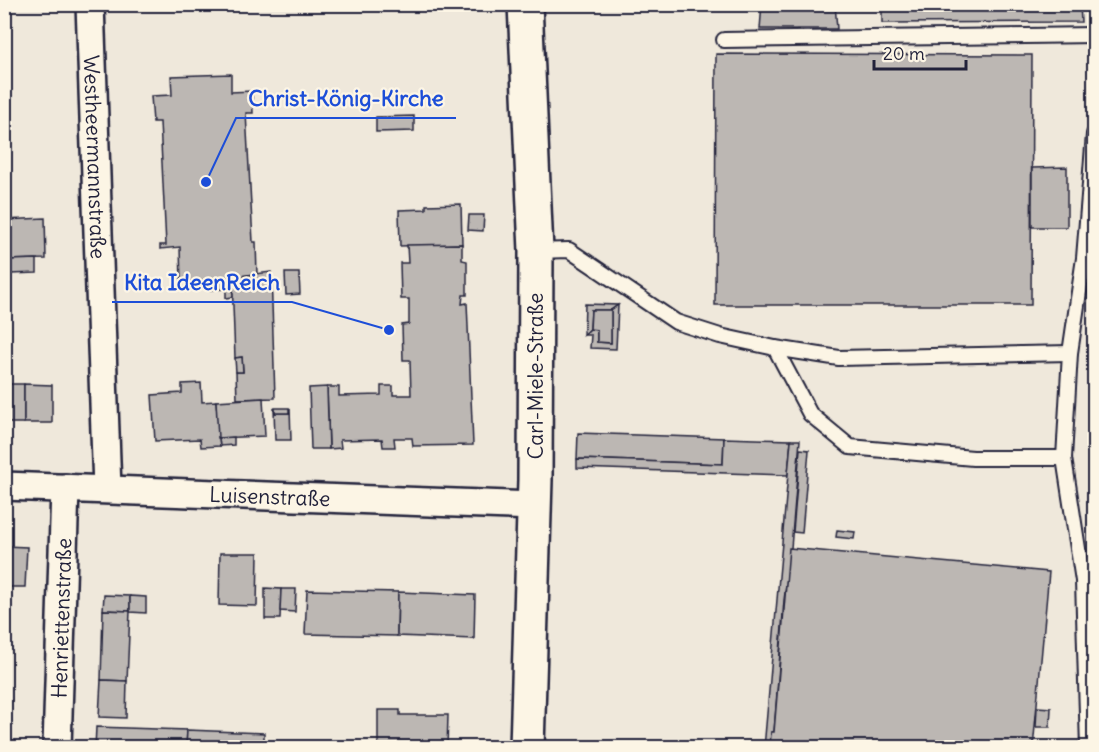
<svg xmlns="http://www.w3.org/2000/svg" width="1099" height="752" viewBox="0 0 1099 752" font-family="Delius,sans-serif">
<rect width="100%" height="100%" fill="#efe8db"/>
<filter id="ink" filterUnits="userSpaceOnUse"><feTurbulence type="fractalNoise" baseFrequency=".0167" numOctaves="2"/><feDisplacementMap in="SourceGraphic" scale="12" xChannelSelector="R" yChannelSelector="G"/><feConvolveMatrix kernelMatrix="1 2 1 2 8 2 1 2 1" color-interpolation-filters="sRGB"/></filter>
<g filter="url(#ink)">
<g fill="#bcb7b3" stroke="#22223b" stroke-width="1.5">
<path d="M762,4h73l2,25h-77z"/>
<path d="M882,4h198l1,18 -199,1z"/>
<path d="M716,54l316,1 -1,250h-316z"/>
<path d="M231,74v18l21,-1 1,22h-7l7,129h3l1,33 -17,1 1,3 -60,3 -1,-35 -20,2v-4h6l-6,-123h-7l-2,-26 21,-1 -1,-19z"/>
<path d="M414,116v15l-38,1v-15z"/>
<path d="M1067,167v60h-35v-59z"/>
<path d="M461,204l1,40 -62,2 -1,-36 27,-1v-4z"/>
<path d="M469,215h15l-1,16 -15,-1z"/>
<path d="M45,218l1,41 -42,1v-40z"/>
<path d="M462,244v16l5,1v34h-4l-1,9 5,-1 6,142 -60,1 -1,-8h-18l1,9h-12l-1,-8 -42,1 1,8 -12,1 -2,-62h12v9l42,-1v-9h12v9h18l-1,-35h-7l-1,-35 7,-1v-25h-8l-1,-36h8l-1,-18z"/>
<path d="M37,259v14l-27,1v-14z"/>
<path d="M271,272l4,126 -38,1 -1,-27h7l-1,-15 -7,1 -3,-79h9l-1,-3z"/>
<path d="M285,273h14l1,21 -14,1z"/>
<path d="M232,279l1,18 -7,1v-9l-19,1v-9z"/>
<path d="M585,304l33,1 -7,5h-20l-1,19 -6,6z"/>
<path d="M618,305l-2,44 -26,-1 1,-13h-7l6,-6 7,1v12l14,1v-33z"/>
<path d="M591,310h20v33l-14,-1v-12l-7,-1z"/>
<path d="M242,357l1,15h-7l-1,-14z"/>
<path d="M201,383l1,19 14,-1 4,45 -19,1 -1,-8 -45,2 -3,-46 30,-2v-9z"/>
<rect x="4" y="384" width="20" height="39"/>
<path d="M24,384l28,1v38h-28z"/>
<path d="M327,387l2,62h-18l-2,-61z"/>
<path d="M263,398l2,38 -47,2 -2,-37z"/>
<path d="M274,408l1,5h14l1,-5 1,32h-16z"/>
<rect x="275" y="408" width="14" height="5"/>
<path d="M578,433l146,5 -1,26 -146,-5z"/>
<path d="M234,437v8l-14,1 -1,-8z"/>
<path d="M724,438l67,2 -3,35 -211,-7v-9l146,5z"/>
<path d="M791,440h9l-9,108 -7,52 -10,132h-3l-1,16h-6z"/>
<path d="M800,449l9,1 -7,83 -9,-1z"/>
<path d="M837,530l18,2 -1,7 -18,-2z"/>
<path d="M4,546l23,1 -2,40h-21z"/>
<path d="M789,548l260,24 -16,176h-263l1,-16h3z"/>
<path d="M220,553h38l-1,53 -38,-1z"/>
<path d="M265,588l16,1 -1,30h-15z"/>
<path d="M281,589h15l-1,23 -15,-1z"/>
<path d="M307,590l91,2 -1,44 -92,-2z"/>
<path d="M398,592l77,3 -1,44 -77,-3z"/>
<path d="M104,595l26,1v15l-27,-1z"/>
<path d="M130,596l16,1v16l-16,-1z"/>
<path d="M103,610l27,1 -3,70 -26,-1z"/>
<path d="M101,680l26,1 -1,37 -27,-1z"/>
<path d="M4,705h4l-2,42h-2z"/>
<path d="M1037,707l14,1 -1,19h-14z"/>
<path d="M378,710h22v5h48l-1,33h-69z"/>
<path d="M96,727l91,3 -1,18h-91z"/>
<path d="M187,730l77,3v15h-78z"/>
</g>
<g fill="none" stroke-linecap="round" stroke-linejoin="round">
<g stroke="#22223b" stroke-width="18">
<g id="service">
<path d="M724,40l370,-5"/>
<path d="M536,251l33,-1 107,72 44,14 55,12 64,10 231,-5"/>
<path d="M775,348l35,66 40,33 123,11h91"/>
<path d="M1088,748l-5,-167 -19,-123 6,-105 14,-95 10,-124"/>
</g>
</g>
<g stroke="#22223b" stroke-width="32">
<g id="minor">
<path id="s1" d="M90,4l17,485"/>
<path id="s2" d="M4,486l530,20"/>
<path id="s3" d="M57,748l8,-260"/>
</g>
</g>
<g stroke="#22223b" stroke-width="38">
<path id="tertiary" d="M525,4l11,247 -1,229 -8,268"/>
</g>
<use href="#service" stroke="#fcf5e5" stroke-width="14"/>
<use href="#minor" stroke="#fcf5e5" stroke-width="27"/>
<use href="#tertiary" stroke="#fcf5e5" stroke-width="33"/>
</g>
</g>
<g text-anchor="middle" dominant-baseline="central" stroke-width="4.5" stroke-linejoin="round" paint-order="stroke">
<g font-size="21" fill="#22223b" stroke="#fcf5e5">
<text stroke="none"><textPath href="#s1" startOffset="153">Westheermannstraße</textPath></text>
<text transform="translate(535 376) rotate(-90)">Carl-Miele-Straße</text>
<text stroke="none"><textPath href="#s2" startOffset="266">Luisenstraße</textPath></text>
<text stroke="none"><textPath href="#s3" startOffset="130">Henriettenstraße</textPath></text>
</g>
</g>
<path fill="none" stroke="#1d4ed8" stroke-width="2" d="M206 182L236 118H456M389 330L292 302H112"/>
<g fill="#1d4ed8" stroke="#fcf5e5" stroke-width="2">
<circle cx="206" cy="182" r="6"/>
<circle cx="389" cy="330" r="6"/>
</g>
<g font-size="22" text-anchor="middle" font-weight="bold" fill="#1d4ed8" stroke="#fcf5e5" stroke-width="4.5" stroke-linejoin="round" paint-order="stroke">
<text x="346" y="106">Christ-König-Kirche</text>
<text x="202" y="290">Kita IdeenReich</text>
</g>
<rect width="1099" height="752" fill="none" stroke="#fcf5e5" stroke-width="24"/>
<rect x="12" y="12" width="1075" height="728" fill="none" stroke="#22223b" stroke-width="2" filter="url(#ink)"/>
<path d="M874 60v9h92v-9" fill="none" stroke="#22223b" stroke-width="3"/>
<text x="883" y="60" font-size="18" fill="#22223b" stroke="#fcf5e5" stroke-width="4.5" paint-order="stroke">20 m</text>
</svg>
